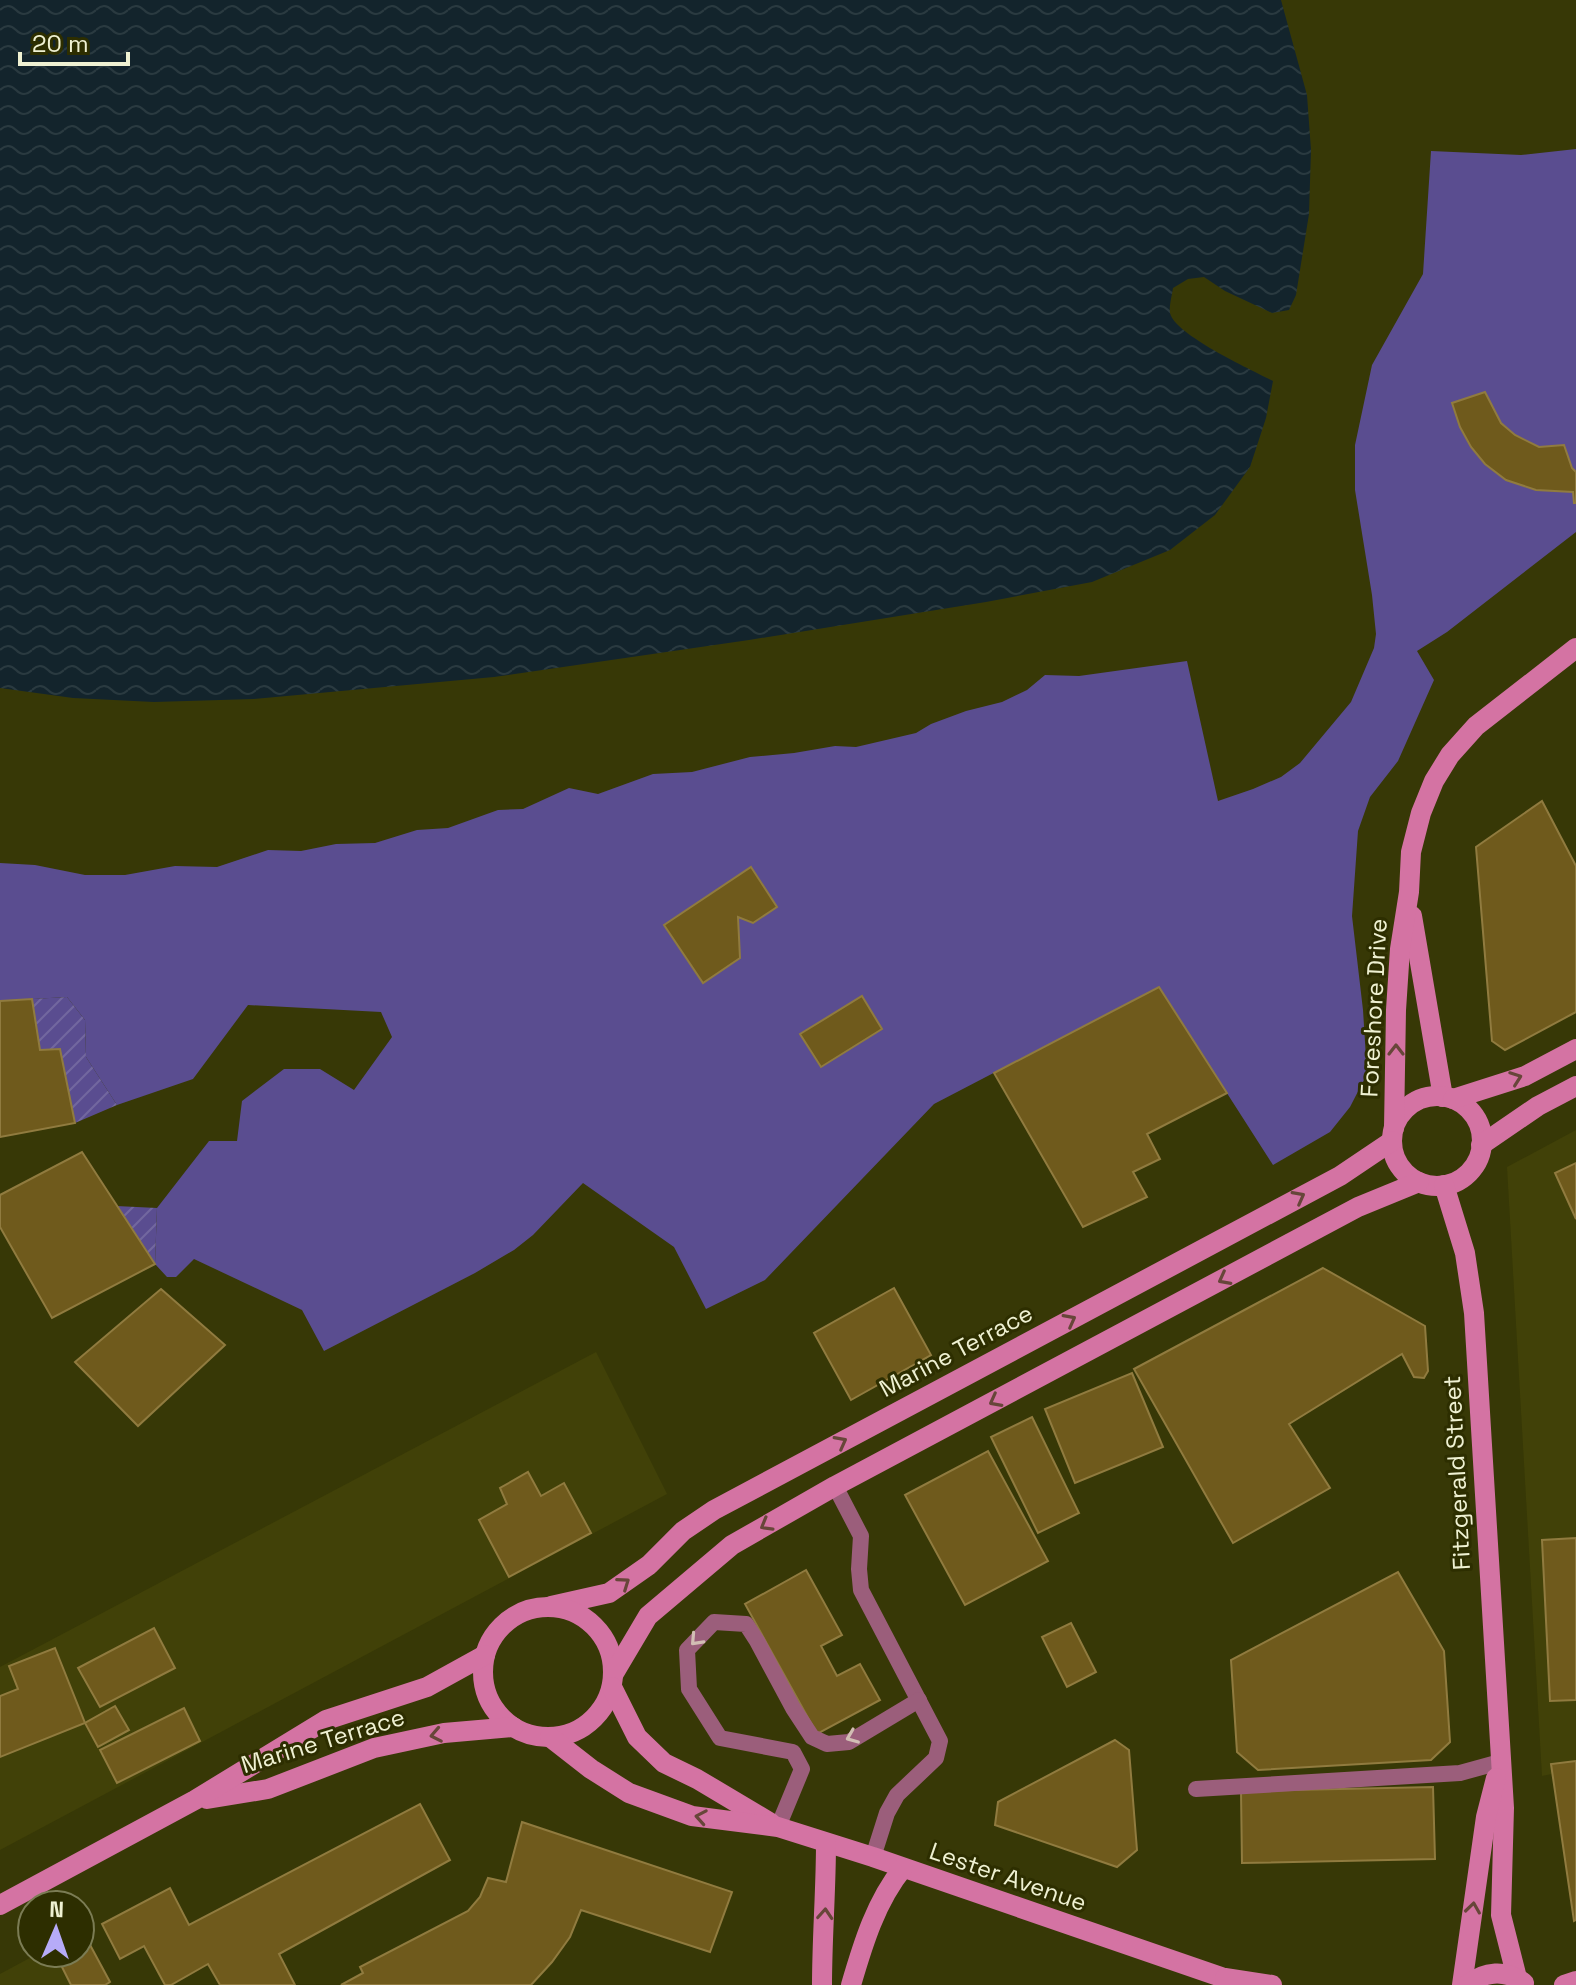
<svg xmlns="http://www.w3.org/2000/svg" width="1576" height="1985" font-family="'Space Grotesk',sans-serif">
  <defs>
    <pattern id="garden-furrows" width="10" height="10" patternUnits="userSpaceOnUse" patternTransform="scale(2)"><rect width="10" height="10" fill="#5a4d90"/><path d="M-1 1l2-2M0 10L10 0M9 11l2-2" fill="none" stroke="#72679f"/></pattern>
    <pattern id="water-waves" width="16" height="10" patternUnits="userSpaceOnUse" patternTransform="scale(2)"><rect width="16" height="10" fill="#13242c"/><path d="M0 5q4-4 8 0t8 0" fill="none" stroke="#2a3a40"/></pattern>
  </defs>
  <rect width="100%" height="100%" fill="#373806"/>
  <g fill="#414108">
    <polygon points="1576,1130 1576,1769 1542,1776 1507,1167"/>
    <polygon points="596,1352 667,1494 0,1850 0,1667"/>
    <polygon points="82,1930 111,1985 0,1985 0,1974 39,1953 80,1953 80,1931"/>
  </g>
  <polygon fill="#5a4d90" points="1576,149 1576,532 1447,632 1417,651 1434,680 1398,761 1370,797 1358,831 1352,916 1363,1010 1367,1074 1350,1107 1330,1132 1273,1165 1159,987 934,1104 765,1280 706,1309 674,1247 583,1183 533,1235 514,1250 475,1273 324,1351 302,1310 194,1259 176,1277 167,1277 155,1264 157,1208 209,1141 237,1141 242,1101 284,1069 320,1069 354,1090 392,1037 381,1012 248,1005 193,1079 117,1105 86,1057 85,1020 67,997 0,1001 0,863 35,865 85,875 125,875 175,866 217,867 268,850 301,851 336,844 375,843 417,830 448,828 498,810 523,809 569,788 598,794 653,774 692,772 750,757 794,753 835,746 856,747 916,733 931,724 966,711 1002,702 1027,690 1045,675 1079,676 1187,661 1218,801 1253,789 1281,777 1300,763 1351,702 1374,648 1376,634 1372,595 1355,490 1355,445 1372,365 1423,274 1431,151 1521,155"/>
  <g fill="url(#garden-furrows)">
    <polygon points="67,997 85,1020 86,1057 117,1105 75,1123 60,1049 40,1050 32,999"/>
    <polygon points="116,1206 157,1208 155,1264"/>
  </g>
  <path fill="url(#water-waves)" d="M0,0H1281L1307,95L1311,150L1309,214L1296,295L1289,310L1272,313L1225,291L1204,277L1188,279L1173,288C1172,295 1169,306 1170,313C1175,335 1252,370 1273,381L1266,418L1250,467L1215,515L1170,550L1092,582L986,602L749,640L494,677L254,699L154,702L73,698L0,688Z"/>
  <g fill="#6f5a1c" stroke="#907b3f" stroke-width="2">
    <polygon points="1485,392 1501,423 1515,435 1539,447 1564,445 1572,468 1576,472 1576,503 1574,503 1573,492 1536,490 1506,480 1485,464 1471,447 1460,427 1452,403"/>
    <polygon points="1542,801 1576,866 1576,1012 1505,1050 1492,1041 1476,847"/>
    <polygon points="751,867 777,907 753,923 738,917 740,958 703,983 664,925"/>
    <polygon points="1159,987 1227,1093 1147,1134 1160,1159 1133,1172 1147,1197 1083,1227 994,1073"/>
    <polygon points="862,996 882,1029 821,1067 800,1034"/>
    <polygon points="32,999 40,1050 60,1049 75,1123 0,1137 0,1001"/>
    <polygon points="82,1152 155,1264 52,1318 0,1227 0,1195"/>
    <polygon points="1576,1163 1576,1219 1555,1173"/>
    <polygon points="1323,1268 1425,1326 1428,1371 1424,1378 1414,1377 1402,1354 1289,1424 1330,1488 1233,1543 1134,1369"/>
    <polygon points="894,1288 931,1355 851,1400 814,1333"/>
    <polygon points="161,1289 225,1345 138,1426 75,1362"/>
    <polygon points="1132,1373 1163,1447 1075,1483 1045,1409"/>
    <polygon points="1032,1417 1079,1513 1038,1533 991,1437"/>
    <polygon points="988,1451 1048,1561 965,1605 905,1495"/>
    <polygon points="528,1472 541,1496 564,1483 591,1533 509,1577 479,1520 507,1504 500,1488"/>
    <polygon points="1576,1538 1576,1700 1550,1701 1542,1540"/>
    <polygon points="806,1570 842,1635 821,1646 837,1676 860,1664 880,1700 817,1734 745,1604"/>
    <polygon points="1398,1572 1444,1651 1450,1742 1431,1760 1258,1770 1237,1752 1231,1660"/>
    <polygon points="1071,1623 1096,1672 1067,1687 1042,1637"/>
    <polygon points="154,1628 175,1668 100,1707 78,1668"/>
    <polygon points="55,1648 85,1723 0,1757 0,1696 18,1689 9,1666"/>
    <polygon points="115,1706 129,1730 98,1747 85,1723"/>
    <polygon points="184,1708 200,1741 117,1783 100,1750"/>
    <polygon points="1115,1740 1129,1750 1137,1850 1117,1867 995,1825 998,1802"/>
    <polygon points="1576,1761 1576,1920 1574,1921 1551,1764"/>
    <polygon points="1433,1787 1435,1859 1242,1863 1241,1791"/>
    <polygon points="420,1804 450,1860 279,1954 295,1985 220,1985 208,1964 171,1985 165,1985 144,1946 120,1959 102,1924 170,1888 189,1925"/>
    <polygon points="522,1822 732,1892 710,1952 581,1910 570,1937 552,1962 531,1985 341,1985 363,1973 360,1967 468,1911 480,1897 488,1878 506,1882"/>
    <polygon points="82,1930 110,1982 105,1985 71,1985 55,1953 80,1953 80,1931"/>
  </g>
  <g fill="none" stroke-linecap="round" stroke-linejoin="round">
    <g stroke="#9b5e7b" stroke-width="16">
      <polyline points="835,1486 861,1536 859,1569 861,1590 940,1741 936,1758 897,1795 887,1813 873,1857"/>
      <polyline points="1196,1789 1460,1773 1500,1762"/>
      <polyline points="778,1827 802,1769 793,1752 720,1738 689,1689 687,1650 714,1622 746,1624 757,1641 793,1708 812,1737 827,1744 849,1742 919,1700"/>
    </g>
    <g stroke="#d473a3" stroke-width="20">
      <polyline points="1412,916 1443,1097"/>
      <circle cx="1437" cy="1141" r="45"/>
      <polyline points="1453,1099 1525,1076 1576,1049"/>
      <polyline points="1394,1128 1396,1010 1400,949 1409,892 1411,852 1421,813 1434,781 1450,755 1476,726 1576,648"/>
      <polyline points="1481,1145 1538,1106 1576,1086"/>
      <polyline points="1444,1185 1465,1253 1474,1313 1504,1808 1501,1915 1517,1978"/>
      <polyline points="551,1606 609,1593 649,1565 683,1531 714,1510 1340,1176 1392,1141"/>
      <circle cx="548" cy="1672" r="65"/>
      <polyline points="613,1675 648,1616 732,1545 835,1486 1358,1207 1419,1182"/>
      <polyline points="612,1687 637,1737 664,1763 697,1779 771,1823"/>
      <polyline points="550,1737 591,1769 629,1793 692,1816 778,1827 873,1857 1221,1977 1237,1985"/>
      <polyline points="207,1799 268,1789 374,1748 444,1733 513,1727"/>
      <polyline points="0,1905 195,1800 326,1720 427,1687 485,1655"/>
      <polyline points="1225,1978 1272,1985"/>
      <path d="M822,1985C822,1938 826,1890 826,1843"/>
      <path d="M851,1985C863,1944 876,1901 903,1868"/>
      <polyline points="1462,1985 1486,1817 1496,1778"/>
      <path d="M1467,1985C1485,1971 1505,1969 1524,1983"/>
      <polyline points="1564,1985 1576,1981"/>
    </g>
  </g>
  <defs><path id="oneway-chevron" d="M-2-3.5L2.5 0L-2 3.5" fill="none" stroke-width="1.6" stroke-linecap="round" stroke-linejoin="round" transform="scale(2)"/></defs>
  <g stroke="#674639">
    <use href="#oneway-chevron" transform="translate(1396 1050) rotate(-90)"/>
    <use href="#oneway-chevron" transform="translate(1516 1078) rotate(-20)"/>
    <use href="#oneway-chevron" transform="translate(1299 1197) rotate(-28)"/>
    <use href="#oneway-chevron" transform="translate(1224 1279) rotate(152)"/>
    <use href="#oneway-chevron" transform="translate(1070 1320) rotate(-28)"/>
    <use href="#oneway-chevron" transform="translate(995 1401) rotate(152)"/>
    <use href="#oneway-chevron" transform="translate(841 1442) rotate(-28)"/>
    <use href="#oneway-chevron" transform="translate(766 1525) rotate(150)"/>
    <use href="#oneway-chevron" transform="translate(624 1583) rotate(-35)"/>
    <use href="#oneway-chevron" transform="translate(436 1735) rotate(169)"/>
    <use href="#oneway-chevron" transform="translate(701 1817) rotate(-170)"/>
    <use href="#oneway-chevron" transform="translate(1473 1908) rotate(-82)"/>
    <use href="#oneway-chevron" transform="translate(825 1914) rotate(-86)"/>
  </g>
  <g stroke="#d2beb4">
    <use href="#oneway-chevron" transform="translate(696 1640) rotate(133)"/>
    <use href="#oneway-chevron" transform="translate(852 1737) rotate(158)"/>
  </g>
  <g text-anchor="middle" stroke-width="6" stroke-linejoin="round" paint-order="stroke">
    <g font-size="24" fill="#eff1d2" stroke="#2d2e00">
      <text transform="translate(1374 1008) rotate(-87)" y="8">Foreshore Drive</text>
      <text transform="translate(956 1351) rotate(-28)" y="8">Marine Terrace</text>
      <text transform="translate(1457 1473) rotate(-93)" y="8">Fitzgerald Street</text>
      <text transform="translate(323 1741) rotate(-17)" y="8">Marine Terrace</text>
      <text transform="translate(1008 1877) rotate(19)" y="8">Lester Avenue</text>
    </g>
  </g>
  <g transform="translate(56 1929) rotate(2)"><circle r="38" fill="#2d2e00" stroke="#7b7c54" stroke-width="2"/>
  <path d="M0-6L14 30L0 20L-14 30Z" fill="#b6abf8"/>
  <text y="-12" font-size="22" font-weight="bold" text-anchor="middle" fill="#eff1d2">N</text>
  </g>
  <path d="M20 52v12h108v-12" fill="none" stroke="#eff1d2" stroke-width="4"/>
  <text x="32" y="52" font-size="24" fill="#eff1d2" stroke="#2d2e00" stroke-width="6" paint-order="stroke">20 m</text>
</svg>
